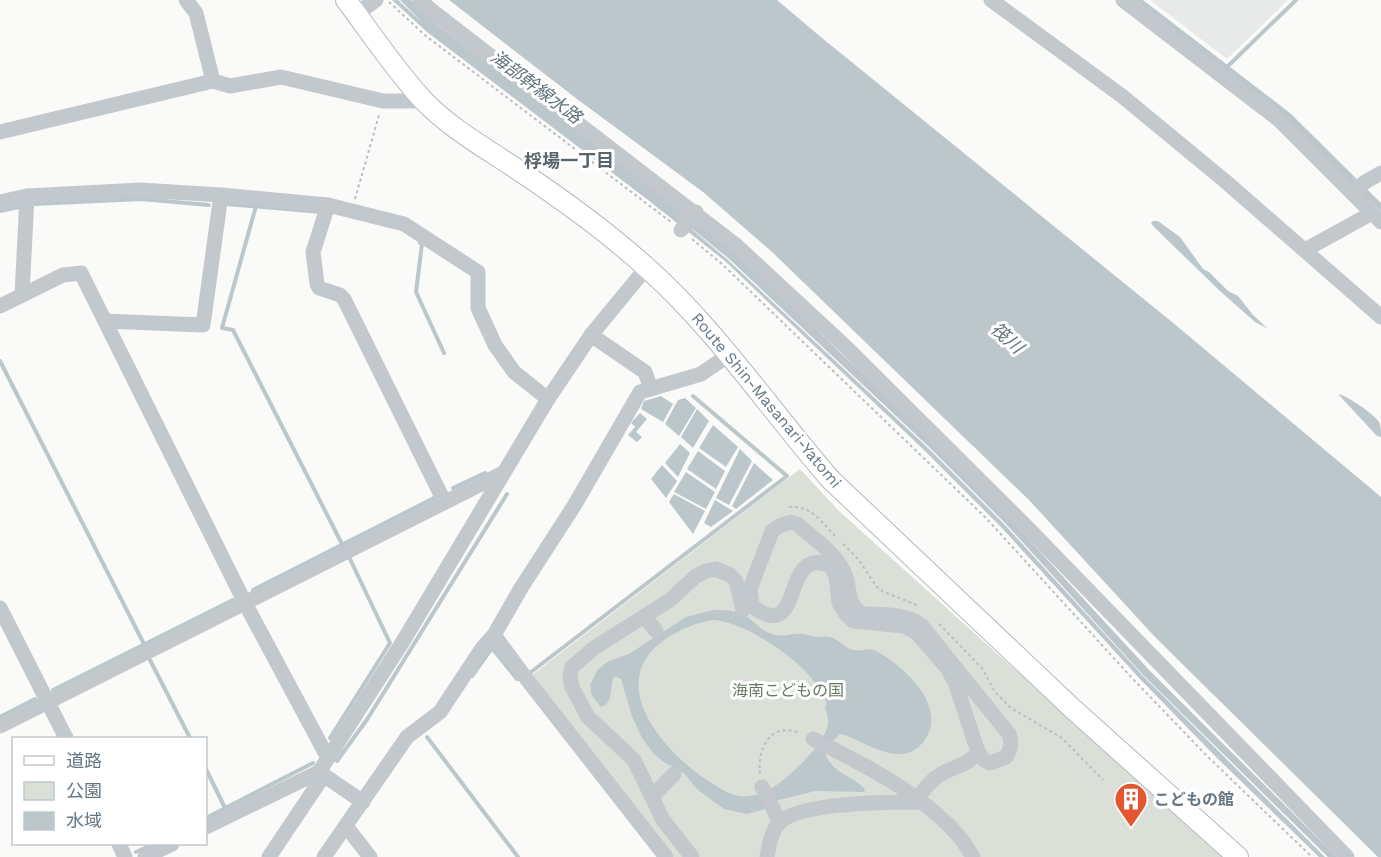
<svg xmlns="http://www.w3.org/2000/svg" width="1381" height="857" font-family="'Work Sans','Noto Sans JP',sans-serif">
  <rect width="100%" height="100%" fill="#fafaf8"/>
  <polygon fill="#e8e9e9" points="1150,0 1288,0 1227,59"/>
  <polygon fill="#dadfd7" points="800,469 839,511 1065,715 1228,857 674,857 532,675"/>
  <g fill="#bbc7cb" fill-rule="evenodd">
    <polygon points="392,0 398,0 424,24 400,0 411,0 438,25 735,252 936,444 1010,519 1150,671 1337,857 1328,857 1143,675 1005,523 929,447 728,258 670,211 727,259 928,448 1004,524 1143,676 1325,857 1319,857 1216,757 1140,679 1001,527 925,451 725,261 648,200 427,32"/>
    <polygon points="449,0 777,0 822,38 1172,322 1381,497 1381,857 1378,857 1155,637 1029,500 771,251 703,192 577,99"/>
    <polygon points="1135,0 1143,0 1290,113 1381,203 1381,211 1231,75"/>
    <polygon points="1153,221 1158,221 1180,237 1203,269 1209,272 1228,291 1238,296 1253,315 1268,329 1255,322 1220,291 1154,227 1151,223"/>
    <path d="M1338,394C1346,395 1374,414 1379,422C1381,426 1381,432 1381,437L1377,436Z"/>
    <polygon points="661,396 673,404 663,422 641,409 644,401"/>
    <polygon points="685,398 696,408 679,436 665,424 678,400"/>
    <polygon points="697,409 709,421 693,448 681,437"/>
    <polygon points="640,413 647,419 636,432 642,437 637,442 628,435 635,427 631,423"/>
    <polygon points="713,425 738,447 726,467 699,448"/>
    <polygon points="680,444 690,453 678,477 665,463"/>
    <polygon points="740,449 752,461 729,505 716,498"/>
    <polygon points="698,451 725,471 716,489 687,469"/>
    <polygon points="754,463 773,480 736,509 732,506"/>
    <polygon points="662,465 677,481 666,498 651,479"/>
    <polygon points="686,472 715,492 706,509 674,492"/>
    <polygon points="674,494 705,511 693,534 669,502"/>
    <polygon points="715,500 733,511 711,527 704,523"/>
    <path d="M714,610C724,610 733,610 742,614C752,618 760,631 772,634C782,638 793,633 803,634C808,634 812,637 817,637C821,637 826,636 830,637C839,639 845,649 854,650C863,652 867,647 876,651C904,666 949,707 924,741C919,748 910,754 901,754C882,755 863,742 845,735L840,734L824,750C830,773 849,773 865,789L864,792L815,791L779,800L762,810L747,814L724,809L698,790L684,773L665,763L654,754L642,738L632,716L621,679L617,677H614C609,688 614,703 601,707L592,696L590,685L598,669L609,661L629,654L686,617ZM712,620C742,620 800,659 816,684L819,683L827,704L825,706C826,711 829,718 828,724C826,737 812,753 803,762C789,776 770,794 750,796C732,799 718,787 704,778C659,747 602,678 670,636C684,628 696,623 712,620Z"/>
  </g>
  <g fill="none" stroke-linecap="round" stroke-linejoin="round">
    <g stroke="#bbc7cb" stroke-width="4">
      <polyline points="1227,67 1296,0"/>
      <polyline points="34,204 141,199 209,205"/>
      <polyline points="226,204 321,212"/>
      <polyline points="256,206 222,328 233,330 342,544"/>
      <polyline points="0,211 19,207"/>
      <polyline points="420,243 422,244 416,292 444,353"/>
      <polyline points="0,361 144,644"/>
      <polyline points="453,488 485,473"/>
      <polyline points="253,590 434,498"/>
      <polyline points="150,660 190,738"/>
      <polyline points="531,672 787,476 693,396"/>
      <polyline points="472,676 492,648 517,679"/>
      <polyline points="53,690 233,600"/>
      <polyline points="0,717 35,699"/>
      <polyline points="427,737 518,857"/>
      <polyline points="330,738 390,643 350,559"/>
      <polyline points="337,761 368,718 507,494"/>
      <polyline points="206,769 225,808"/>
      <polyline points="206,818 313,763"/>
      <polyline points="136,852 154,844"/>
    </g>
    <defs>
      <path id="major" d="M346,0C371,33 395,70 424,101C449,127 482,146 512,166C559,197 604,229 646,267C717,330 769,409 831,480L1073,709L1238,857"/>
    </defs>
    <use href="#major" stroke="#b5babe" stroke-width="22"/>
    <g stroke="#bbbfc2" stroke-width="2" stroke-dasharray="3 3" stroke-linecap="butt">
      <polyline points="389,2 426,36 671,222"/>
      <polyline points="355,199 379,115"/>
      <polyline points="692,239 723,265 986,518 1132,678 1207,756 1312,857"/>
      <path d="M789,507C812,505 822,523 837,538"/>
      <polyline points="843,544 858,559 876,586 882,591 919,606"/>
      <polyline points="939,624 982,668 995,692 1011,708 1062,738 1103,780"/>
      <path d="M760,774C757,749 770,721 800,733"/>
    </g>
    <g stroke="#c3c8cc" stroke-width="15">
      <polyline points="186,0 196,13 213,81"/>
      <polyline points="420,0 431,10 737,246 846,347 1028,528 1347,857"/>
      <polyline points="991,0 1122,96 1225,181 1381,317"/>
      <polyline points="1123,0 1279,120 1381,222"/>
      <polyline points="356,14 376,0"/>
      <polyline points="0,132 213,81 230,86 281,77 383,101 424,101"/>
      <polyline points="1352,193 1365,182 1381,173"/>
      <polyline points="0,202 27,196 140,190 221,195 328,205 404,224 478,272 478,308 495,345 514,372 548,399"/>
      <polyline points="328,205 313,252 317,284 319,288 340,295 344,299 444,501"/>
      <polyline points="681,230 696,212"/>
      <polyline points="1305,250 1372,213"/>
      <polyline points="22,295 27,196"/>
      <polyline points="0,306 63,275 81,273 245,603 328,758"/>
      <polyline points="105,321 203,325 221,195"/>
      <polyline points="591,335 645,372 651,389"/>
      <path d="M791,522L797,524C812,537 834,552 843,570C852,586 844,605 864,614C883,615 905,613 921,625L1009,734C1012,743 1011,749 1006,757L990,763L984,760L978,752L955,682L947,668L917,633L904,626L853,621L845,613L839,603L836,576L831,566C779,543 806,647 752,606L750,589L772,531L779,526Z"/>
      <polyline points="0,608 66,738"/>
      <polyline points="644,616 656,631"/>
      <polyline points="494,635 525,677 666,857"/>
      <polyline points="0,726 503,473"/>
      <path d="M813,739C863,764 919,792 957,834C963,840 968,849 973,857"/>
      <polyline points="319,772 363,802"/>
      <polyline points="762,787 780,822"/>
      <polyline points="652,797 674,774"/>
      <path d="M917,800C925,788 932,778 945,772C959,765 967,765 978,752"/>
      <polyline points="346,826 370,857"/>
      <polyline points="206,827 319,772 402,643 548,399 591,335 647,267"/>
      <polyline points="119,844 125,857"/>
      <polyline points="145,857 172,844"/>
      <polyline points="269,857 324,775"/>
      <polyline points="324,857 407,737 440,712 483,647 494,635 521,588 574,506 640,392 701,374 730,354"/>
      <polyline points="692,857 663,820 634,760 588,717 572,687 570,677 572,667 594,648 670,600 696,576 706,571 716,569 730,575 736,581 743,610"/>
      <path d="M767,857C769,845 771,832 779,823C799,802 890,802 920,802"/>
    </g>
    <use href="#major" stroke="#fff" stroke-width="20"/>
  </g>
  <defs>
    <symbol id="building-pin" viewBox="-11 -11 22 30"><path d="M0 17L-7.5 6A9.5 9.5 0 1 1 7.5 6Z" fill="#e4572e" stroke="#fff"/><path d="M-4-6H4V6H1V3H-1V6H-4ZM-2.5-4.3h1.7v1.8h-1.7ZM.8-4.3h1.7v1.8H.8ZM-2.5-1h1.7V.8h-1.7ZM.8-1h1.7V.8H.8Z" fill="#fff"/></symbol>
  </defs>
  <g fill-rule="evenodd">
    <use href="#building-pin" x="1112" y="780" width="38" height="52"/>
  </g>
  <g text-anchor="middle" stroke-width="6" stroke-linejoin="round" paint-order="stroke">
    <g font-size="16" fill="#657683" stroke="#fff">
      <text transform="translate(767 400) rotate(50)" y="6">Route Shin-Masanari-Yatomi</text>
    </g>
    <g font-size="16" fill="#687a64" stroke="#fff">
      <text x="788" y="696">海南こどもの国</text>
    </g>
    <g font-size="16" font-weight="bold" fill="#657683" stroke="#fff" text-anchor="start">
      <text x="1154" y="805">こどもの館</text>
    </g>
    <g font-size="18" font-style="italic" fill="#60757c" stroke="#fff">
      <text transform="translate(536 87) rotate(37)" y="6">海部幹線水路</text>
      <text transform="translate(1007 338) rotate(42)" y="6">筏川</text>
    </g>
    <g font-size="18" font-weight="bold" fill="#57646e" stroke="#fff">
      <text x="569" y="167">桴場一丁目</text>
    </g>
  </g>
  <rect x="12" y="737" width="195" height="108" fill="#ffffff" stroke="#c1c8cd" stroke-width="1.5"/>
  <rect x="24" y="756" width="30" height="9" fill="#ffffff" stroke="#c1c8cd" stroke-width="1.5"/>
  <text x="66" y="767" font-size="18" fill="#657683">道路</text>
  <rect x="24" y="782" width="30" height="18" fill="#dadfd7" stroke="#c1c8cd" stroke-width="1.5"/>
  <text x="66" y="797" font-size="18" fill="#657683">公園</text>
  <rect x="24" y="812" width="30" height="18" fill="#bbc7cb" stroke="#c1c8cd" stroke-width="1.5"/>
  <text x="66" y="827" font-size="18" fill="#657683">水域</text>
</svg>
